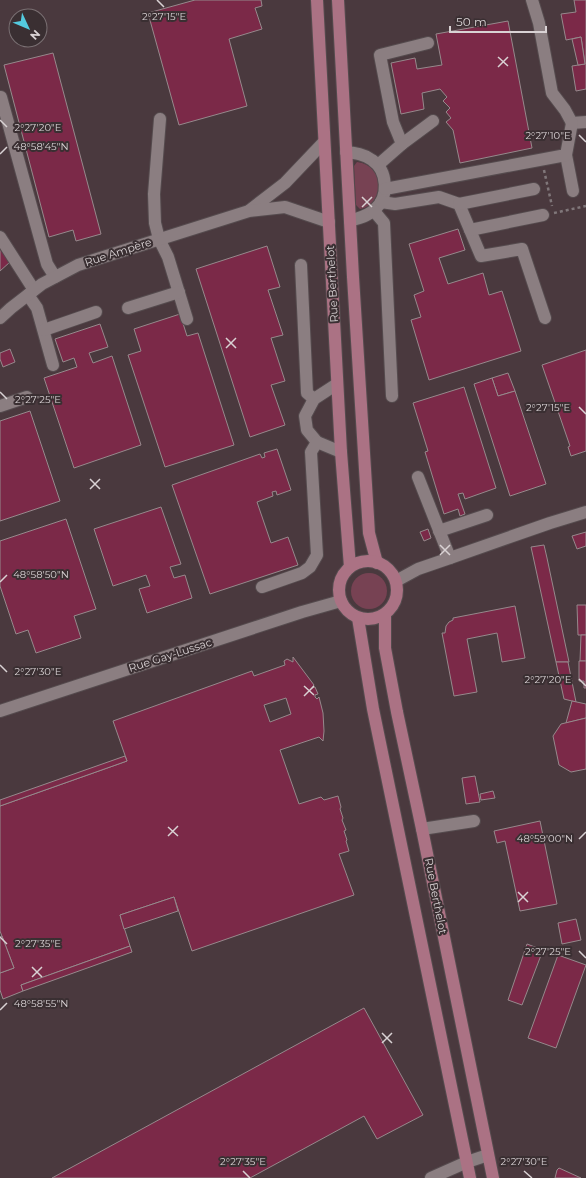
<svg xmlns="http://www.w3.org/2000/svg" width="586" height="1178" font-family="Montserrat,sans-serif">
  <rect width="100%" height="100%" fill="#3a2f32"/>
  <path fill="#4a393e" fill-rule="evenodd" d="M0,0H586V1178H0ZM16,16H40V40H16Z"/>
  <g fill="#774253">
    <path d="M357,162C385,165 387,204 360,209L356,205L354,166Z"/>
    <circle cx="369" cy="591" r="18"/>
  </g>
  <g fill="#7b2948" stroke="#96898c" fill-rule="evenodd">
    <polygon points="195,0 261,0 262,6 255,8 262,29 229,39 247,106 179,125 148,13"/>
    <polygon points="574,0 586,0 586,89 576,91 572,66 585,64 581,37 566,40 561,14 576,12"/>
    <polygon points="508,21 532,148 460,163 453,130 446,122 451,118 446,112 450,108 443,101 447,97 440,89 422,93 424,109 401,114 391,63 415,58 417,69 442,65 436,34"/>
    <polygon points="581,37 585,64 578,65 572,39"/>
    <polygon points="53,53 101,234 76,241 73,230 49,237 4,65"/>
    <polygon points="458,229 465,250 439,258 448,284 483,273 489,295 502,291 521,351 429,380 411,320 421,317 414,295 424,291 409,244"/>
    <polygon points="267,246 280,287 268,290 283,335 271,338 285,381 271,385 285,425 250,437 196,269"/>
    <polygon points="0,247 10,262 0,271"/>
    <polygon points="180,314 187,336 198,333 234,445 165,467 128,355 141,351 134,329"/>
    <polygon points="100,324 108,347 89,353 93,363 112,356 141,445 74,468 44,378 77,367 74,358 63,362 55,339"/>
    <polygon points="10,349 15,362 3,367 0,359 0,353"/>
    <polygon points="586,350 586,451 571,456 568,447 570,446 542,365"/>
    <polygon points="508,373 515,391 498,396 492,378"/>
    <polygon points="492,378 498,396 515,391 546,484 510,496 474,384"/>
    <polygon points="464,387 496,488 465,499 463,493 458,494 465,514 460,516 458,509 444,514 425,452 428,451 413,403"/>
    <polygon points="30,411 60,501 0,521 0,421"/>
    <polygon points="277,449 291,490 277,495 276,491 272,492 273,496 257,502 271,543 288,537 298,565 210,594 172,485 260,454 262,458 265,457 264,453"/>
    <polygon points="161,507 181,564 170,567 174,578 185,575 192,598 147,613 139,589 150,586 146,575 113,586 94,529"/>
    <polygon points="66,519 96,609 74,616 81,638 36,653 28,630 16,634 0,586 0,541"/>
    <polygon points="428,529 431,538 424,541 420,532"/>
    <polygon points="586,532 586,546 577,549 572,536"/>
    <polygon points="544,545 547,558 569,662 556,662 533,556 531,547"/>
    <polygon points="577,605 586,605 586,635 578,635"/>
    <polygon points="515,606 525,658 502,662 497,633 467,639 477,692 454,696 442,633 445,633 446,626 449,622 453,620 453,618"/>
    <polygon points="581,635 586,635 586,661 580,661"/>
    <path d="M293,657L314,685L312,688L315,687L318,694L315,695V697L317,699L319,697L323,713L324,731L323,741L319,737L280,750L299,804L321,797L324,800L338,796L341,807L340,809L343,818L342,820L346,830L344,831L347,840L346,841L349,851L339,854L354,895L192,951L174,897L120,915L130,946L21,985L23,991L3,999L0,990V973L14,968L0,931V806L127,761L113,721L252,671L254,676L285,665L284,661L287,659L293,662ZM286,698L291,714L270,722L264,705Z"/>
    <polygon points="579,661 586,661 586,688 584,688 584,681 579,681"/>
    <polygon points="556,662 568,662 576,702 564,699"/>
    <polygon points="572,701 586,704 586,718 566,723"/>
    <polygon points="586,718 586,769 571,772 559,765 553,736 561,724"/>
    <polygon points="125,756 127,761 0,806 0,800"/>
    <polygon points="475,776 480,802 466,804 462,778"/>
    <polygon points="493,791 495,798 481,800 480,794"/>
    <polygon points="540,821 557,904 520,911 505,841 497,843 494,831"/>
    <polygon points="174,897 178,911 124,929 120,915"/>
    <polygon points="576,919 581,940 562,944 558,923"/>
    <polygon points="2,936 14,968 0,973 0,937"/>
    <polygon points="527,944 543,950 522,1005 508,1000"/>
    <polygon points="130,946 132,952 23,991 21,985"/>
    <polygon points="558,955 586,965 556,1048 528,1038"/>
    <polygon points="364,1008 423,1115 377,1139 364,1116 250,1178 52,1178"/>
    <polygon points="559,1168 581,1178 555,1178 557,1170"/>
  </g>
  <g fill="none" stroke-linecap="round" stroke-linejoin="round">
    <defs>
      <g id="minor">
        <polyline points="532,0 539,23 552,93 565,110 572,123 586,122"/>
        <polyline points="1,97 47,264 55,277"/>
        <polyline points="160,119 154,194 155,223 159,239 168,257 187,319"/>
        <polyline points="402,144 393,122 380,55 428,43"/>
        <path d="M346,152C355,153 364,154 372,160C388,171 389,197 375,209C369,216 358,218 350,221"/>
        <polyline points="566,155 573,191"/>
        <polyline points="378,165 402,144 433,121"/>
        <polyline points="385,189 566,155 572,123"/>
        <polyline points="381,202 395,204 439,197 459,204 481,256 522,249 545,318"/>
        <polyline points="459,204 534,189"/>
        <polyline points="250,210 285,183 324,142"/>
        <polyline points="374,211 384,223 392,396"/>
        <polyline points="470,230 543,215"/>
        <polyline points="0,237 34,290"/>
        <polyline points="301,265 307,393 314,399"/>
        <polyline points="28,295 37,308 53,365"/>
        <polyline points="128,308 179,292"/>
        <polyline points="0,318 11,308 42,284 78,265 249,211 285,207 329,222"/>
        <polyline points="44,330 96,312"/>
        <polyline points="337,384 314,399 305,416 307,430 317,442 341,452"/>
        <polyline points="0,406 27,397"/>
        <polyline points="418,477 450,558"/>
        <polyline points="439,531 487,515"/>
        <polyline points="396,581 418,569 450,558 550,523 586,512"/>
        <polyline points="262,587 302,573 310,567 317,555 311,452 317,442"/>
        <polyline points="0,711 302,612 341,601"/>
        <polyline points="422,829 474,821"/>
        <polyline points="431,1178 467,1162 488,1155"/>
      </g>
      <g id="major">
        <polyline points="317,0 341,452 350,567"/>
        <polyline points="338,0 353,277 369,533 377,563"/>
        <circle cx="368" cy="590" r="29"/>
        <polyline points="385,614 385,648 397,712 422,829 493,1178"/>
        <polyline points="358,618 373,709 470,1178"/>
      </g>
    </defs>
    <use href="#minor" stroke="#554b4e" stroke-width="14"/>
    <use href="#major" stroke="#554b4e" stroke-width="14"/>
    <g stroke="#80777a" stroke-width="2.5" stroke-dasharray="3 3" stroke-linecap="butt">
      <polyline points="544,170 552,206"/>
      <polyline points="554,213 586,206"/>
    </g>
    <use href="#minor" stroke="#8b7e81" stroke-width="12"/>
    <use href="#major" stroke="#ab7284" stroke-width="12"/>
  </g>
  <path fill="none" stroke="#d9d2d4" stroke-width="1.5" d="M157,0L164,7M498,57L508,66M498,67L508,57M0,120L7,127M579,135L586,142M0,154L7,147M362,197L372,207M362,207L372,197M226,338L236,348M226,348L236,338M0,392L7,399M579,407L586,414M90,479L100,489M90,489L100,479M440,545L450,555M440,555L450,545M0,582L7,575M0,665L7,672M579,679L586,686M304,686L314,695M304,696L314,686M168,827L178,836M168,836L178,826M579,839L586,832M518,892L528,902M518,902L528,892M0,937L7,944M579,951L586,958M32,967L42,977M32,977L42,967M0,1010L7,1003M382,1033L392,1043M382,1043L392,1033M243,1171L250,1178M524,1171L532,1178"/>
  <g text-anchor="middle" stroke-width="4" stroke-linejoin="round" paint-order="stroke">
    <g font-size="11" fill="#d9d2d4" stroke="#3a2f32">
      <text transform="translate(118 252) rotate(-18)" y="4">Rue Ampère</text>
      <text transform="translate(332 284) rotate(-93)" y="4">Rue Berthelot</text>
      <text transform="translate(170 655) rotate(-18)" y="4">Rue Gay-Lussac</text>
      <text transform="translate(436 896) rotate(79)" y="4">Rue Berthelot</text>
    </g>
  </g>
  <g font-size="10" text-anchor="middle" fill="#d9d2d4" stroke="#3a2f32" stroke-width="4" stroke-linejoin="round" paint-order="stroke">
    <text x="164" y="20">2°27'15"E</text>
    <text x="38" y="131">2°27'20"E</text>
    <text x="548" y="139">2°27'10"E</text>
    <text x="41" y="150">48°58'45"N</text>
    <text x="38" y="403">2°27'25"E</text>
    <text x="548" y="411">2°27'15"E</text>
    <text x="41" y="578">48°58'50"N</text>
    <text x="38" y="675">2°27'30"E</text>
    <text x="548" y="683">2°27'20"E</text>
    <text x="545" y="842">48°59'00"N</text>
    <text x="38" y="947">2°27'35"E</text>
    <text x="548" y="955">2°27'25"E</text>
    <text x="41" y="1007">48°58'55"N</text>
    <text x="243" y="1165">2°27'35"E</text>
    <text x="524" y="1165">2°27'30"E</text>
  </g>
  <g transform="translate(28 28) rotate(134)"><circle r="19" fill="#3a2f32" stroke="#7a7073"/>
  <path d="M0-3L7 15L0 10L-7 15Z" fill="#54cade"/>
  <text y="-6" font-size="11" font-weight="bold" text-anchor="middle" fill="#d9d2d4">N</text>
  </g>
  <path d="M450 26v6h96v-6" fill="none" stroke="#d9d2d4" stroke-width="2"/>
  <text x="456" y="26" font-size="12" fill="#d9d2d4" stroke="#3a2f32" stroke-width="3" paint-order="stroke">50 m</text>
</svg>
